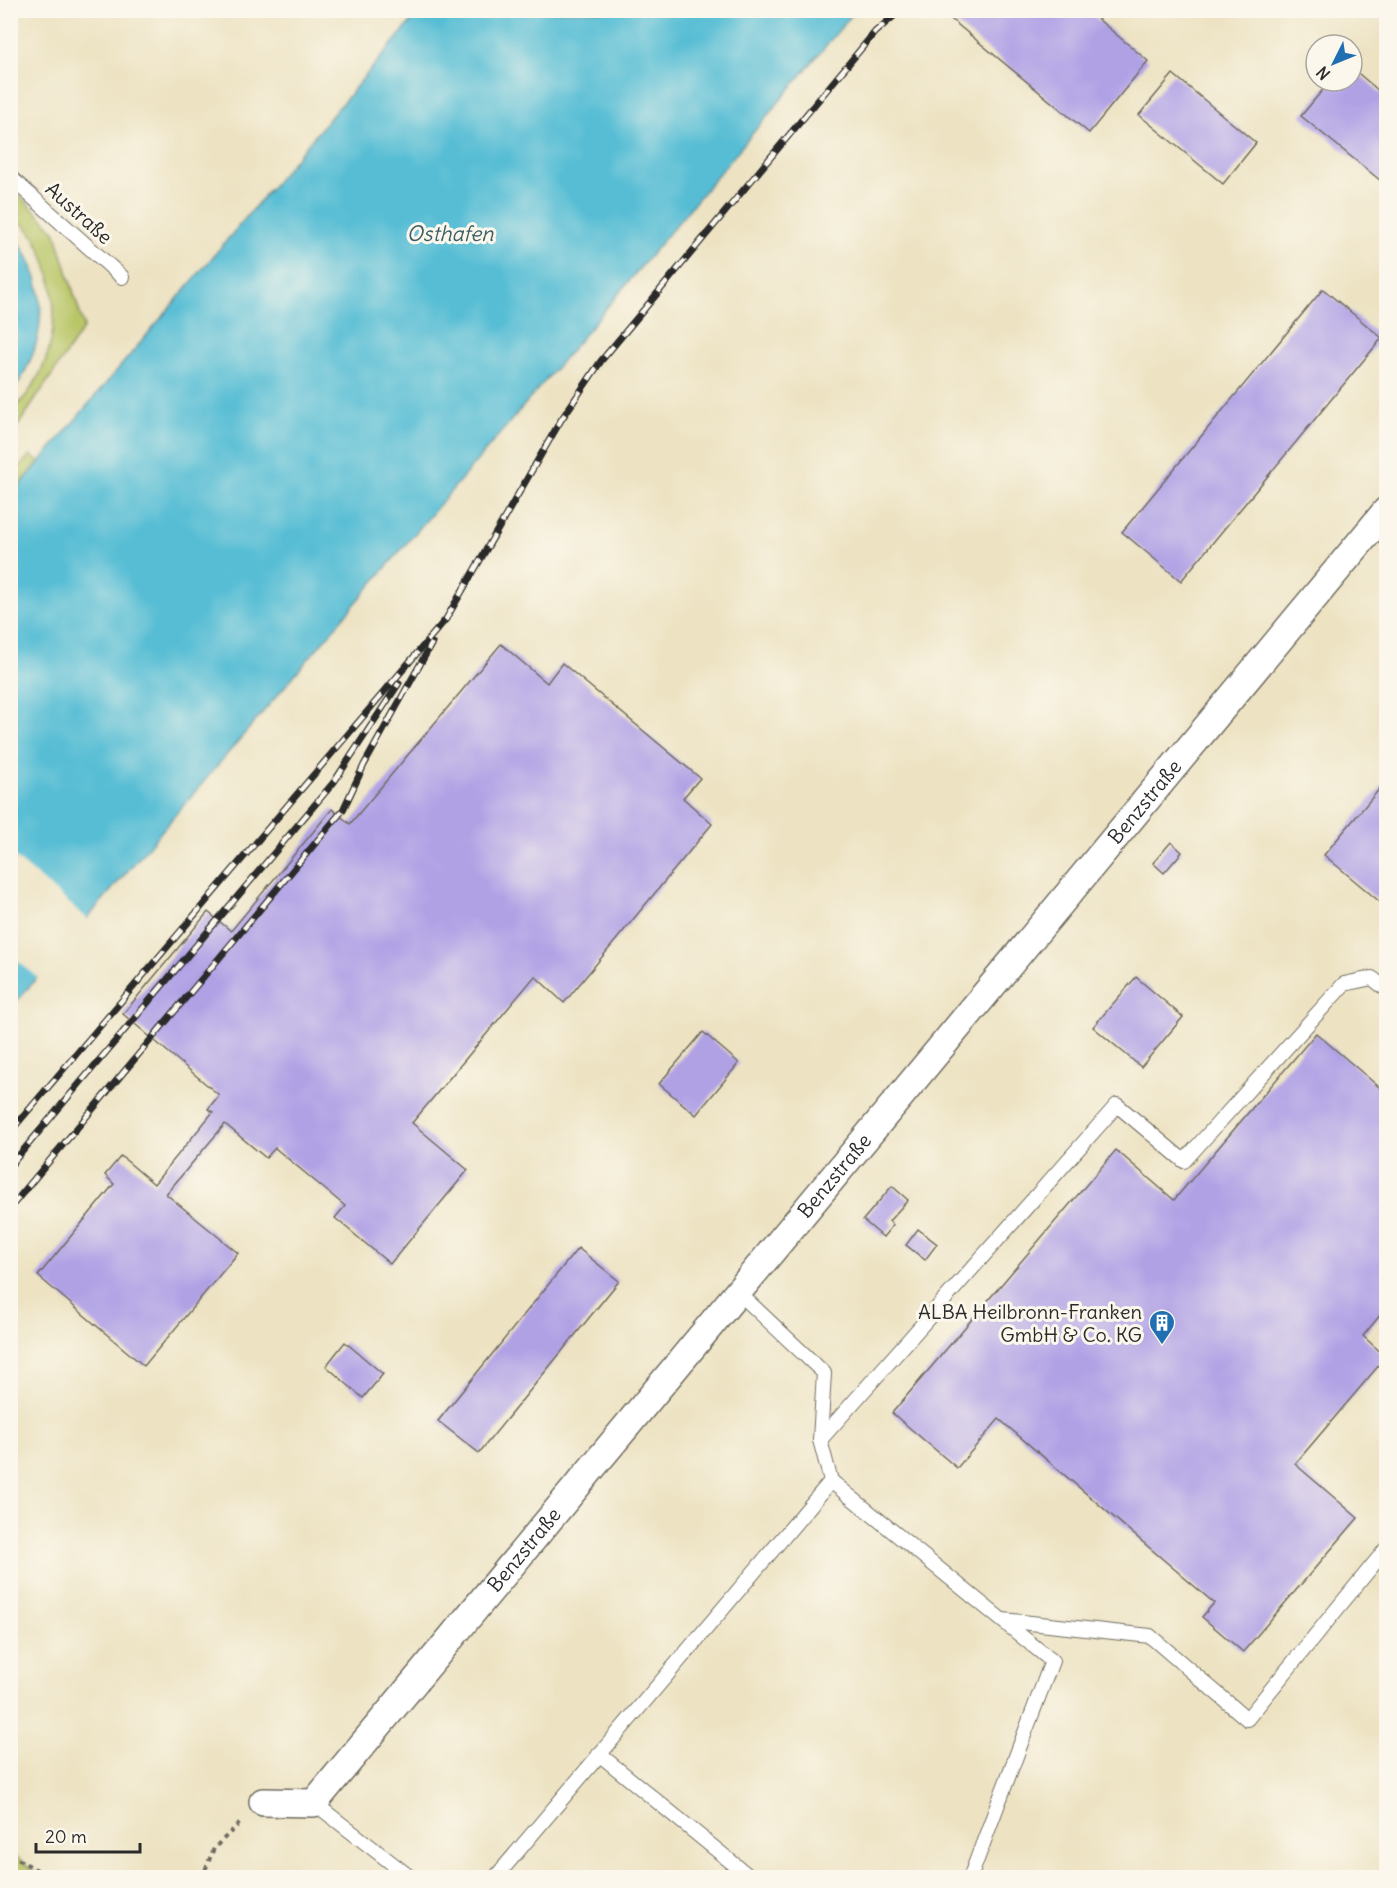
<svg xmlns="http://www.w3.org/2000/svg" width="1397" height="1888" font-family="Delius,sans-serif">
  <rect width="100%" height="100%" fill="#fbf7ec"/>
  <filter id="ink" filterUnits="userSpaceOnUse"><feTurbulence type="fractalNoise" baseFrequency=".0167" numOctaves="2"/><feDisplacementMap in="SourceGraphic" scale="12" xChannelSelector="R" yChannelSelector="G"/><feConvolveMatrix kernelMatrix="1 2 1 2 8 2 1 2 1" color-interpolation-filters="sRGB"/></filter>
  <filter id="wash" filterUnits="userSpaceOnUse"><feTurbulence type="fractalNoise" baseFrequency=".008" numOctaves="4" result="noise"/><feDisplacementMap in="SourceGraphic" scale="24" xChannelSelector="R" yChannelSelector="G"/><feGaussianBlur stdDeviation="1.35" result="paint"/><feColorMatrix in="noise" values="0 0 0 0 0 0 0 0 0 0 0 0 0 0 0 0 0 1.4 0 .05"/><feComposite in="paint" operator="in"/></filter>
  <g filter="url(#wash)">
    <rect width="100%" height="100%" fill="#ede3c3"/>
    <g fill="#b9c668" stroke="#72784a" stroke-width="1.5">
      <path d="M11,187L55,231L84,327L11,436V411C60,369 66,292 34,237C29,228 18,221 11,214Z"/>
      <polygon points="30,455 39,462 11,496 11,476"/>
      <polygon points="10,1853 11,1853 42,1877 11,1877"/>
    </g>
    <g fill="#56bdd4" stroke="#407480" stroke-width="1.5">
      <polygon points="420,11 855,11 578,342 11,1008 11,496"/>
      <path d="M11,231C52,283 49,342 11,394Z"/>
    </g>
    <polygon fill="#ede3c3" points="11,854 89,920 39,979 11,955"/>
    <g id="blocks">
      <g fill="#b0a1e5">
        <polygon points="950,10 1087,10 1148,61 1089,133 946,15"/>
        <polygon points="1352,68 1386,97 1386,185 1301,116 1330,81 1352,81"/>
        <polygon points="1173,74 1256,143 1223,184 1139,115"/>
        <polygon points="1323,289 1382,338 1181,581 1122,532"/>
        <polygon points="501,644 547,683 562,663 700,778 683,798 712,824 564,1003 535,976 412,1123 468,1170 390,1264 335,1218 345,1206 275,1148 266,1158 225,1124 166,1194 238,1253 144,1366 38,1276 114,1184 105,1175 121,1156 154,1184 213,1112 208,1109 219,1095 123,1014 208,912 231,931 332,809 350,824"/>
        <polygon points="1386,781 1386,907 1324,855"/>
        <polygon points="1171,842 1182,852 1164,873 1153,863"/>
        <polygon points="1136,977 1183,1017 1141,1067 1093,1027"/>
        <polygon points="703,1032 739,1063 696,1115 659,1084"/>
        <polygon points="1316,1033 1386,1093 1386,1308 1363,1336 1386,1357 1295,1464 1358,1518 1243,1652 1202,1617 1214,1603 999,1419 957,1468 892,1413 1116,1150 1174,1200"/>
        <polygon points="892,1186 908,1200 889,1221 893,1225 883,1237 863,1220"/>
        <polygon points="918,1229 937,1244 925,1260 906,1245"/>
        <polygon points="578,1248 619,1281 479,1453 438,1421"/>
        <polygon points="345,1342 383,1374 363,1398 326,1366"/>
      </g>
    </g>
  </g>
  <g filter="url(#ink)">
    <use href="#blocks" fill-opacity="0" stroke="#6f6b60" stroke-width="1.5"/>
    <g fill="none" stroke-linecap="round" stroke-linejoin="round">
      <defs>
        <g id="lane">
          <polyline points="10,177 122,277"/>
          <polyline points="738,1292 824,1373 820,1440 831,1481 1052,1661 970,1878"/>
          <polyline points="820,1440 1117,1105 1184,1161 1344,984 1372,978 1386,989"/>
          <polyline points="1003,1620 1150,1636 1247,1719 1386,1549"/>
          <polyline points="599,1754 751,1878"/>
          <polyline points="314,1803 411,1878"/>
          <polyline points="495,1878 831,1481"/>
        </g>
        <g id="street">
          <path id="s1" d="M263,1802L314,1803L1386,511"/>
        </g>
      </defs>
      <use href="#lane" stroke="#6f6b60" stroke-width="16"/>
      <use href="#street" stroke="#6f6b60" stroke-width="30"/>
      <g stroke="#6f6b60" stroke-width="4" stroke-dasharray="4.5 4.5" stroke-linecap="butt">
        <polyline points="10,1855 52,1878"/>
        <polyline points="202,1878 214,1848 240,1823"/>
      </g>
      <use href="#lane" stroke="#fff" stroke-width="14"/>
      <use href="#street" stroke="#fff" stroke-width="27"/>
      <defs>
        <g id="rail">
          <polyline points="10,1132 446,619 561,420 601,361 875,32 901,10"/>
          <polyline points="10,1166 334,782 399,683"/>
          <polyline points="10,1208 343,810 364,765 432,643"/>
        </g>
      </defs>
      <use href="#rail" stroke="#2b2b2b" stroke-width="7"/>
      <use href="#rail" stroke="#fbf7ec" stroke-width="4.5" stroke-dasharray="14" stroke-linecap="butt"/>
    </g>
  </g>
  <defs>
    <symbol id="building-pin" viewBox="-11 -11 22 30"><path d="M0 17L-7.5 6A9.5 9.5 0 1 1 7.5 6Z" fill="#1f6fb2" stroke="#fbf7ec"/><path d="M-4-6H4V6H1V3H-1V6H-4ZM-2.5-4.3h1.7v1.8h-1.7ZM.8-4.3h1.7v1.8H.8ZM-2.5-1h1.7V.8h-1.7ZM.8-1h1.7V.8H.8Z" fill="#fff"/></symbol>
  </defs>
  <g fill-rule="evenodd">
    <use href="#building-pin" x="1147" y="1308" width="30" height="40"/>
  </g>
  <g text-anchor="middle" stroke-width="6" stroke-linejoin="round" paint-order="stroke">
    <g font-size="20" fill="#2b2b2b" stroke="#fbf7ec">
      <text transform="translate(79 213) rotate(42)" y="7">Austraße</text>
      <text dy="7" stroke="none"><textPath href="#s1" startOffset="1352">Benzstraße</textPath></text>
      <text dy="7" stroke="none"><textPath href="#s1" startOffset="866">Benzstraße</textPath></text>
      <text dy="7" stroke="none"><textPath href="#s1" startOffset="380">Benzstraße</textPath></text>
    </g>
    <g font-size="20" fill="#2b2b2b" stroke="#fbf7ec" text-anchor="end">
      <text x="1142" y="1319">ALBA Heilbronn-Franken<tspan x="1142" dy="23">GmbH &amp; Co. KG</tspan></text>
    </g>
    <g font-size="21" font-style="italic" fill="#3a5e66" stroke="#fbf7ec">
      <text x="450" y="241">Osthafen</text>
    </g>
  </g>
  <rect width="1397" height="1888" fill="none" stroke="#fbf7ec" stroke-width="36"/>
  <g transform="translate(1334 63) rotate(227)"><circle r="28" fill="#fbf7ec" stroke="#a8a59f" stroke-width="1.5"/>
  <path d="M0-4.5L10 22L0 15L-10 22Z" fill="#1f6fb2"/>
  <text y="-9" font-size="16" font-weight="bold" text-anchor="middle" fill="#2b2b2b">N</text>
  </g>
  <path d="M36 1843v9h104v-9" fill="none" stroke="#2b2b2b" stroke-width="3"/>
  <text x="45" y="1843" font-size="18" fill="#2b2b2b" stroke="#fbf7ec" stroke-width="4.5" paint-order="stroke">20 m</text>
</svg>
